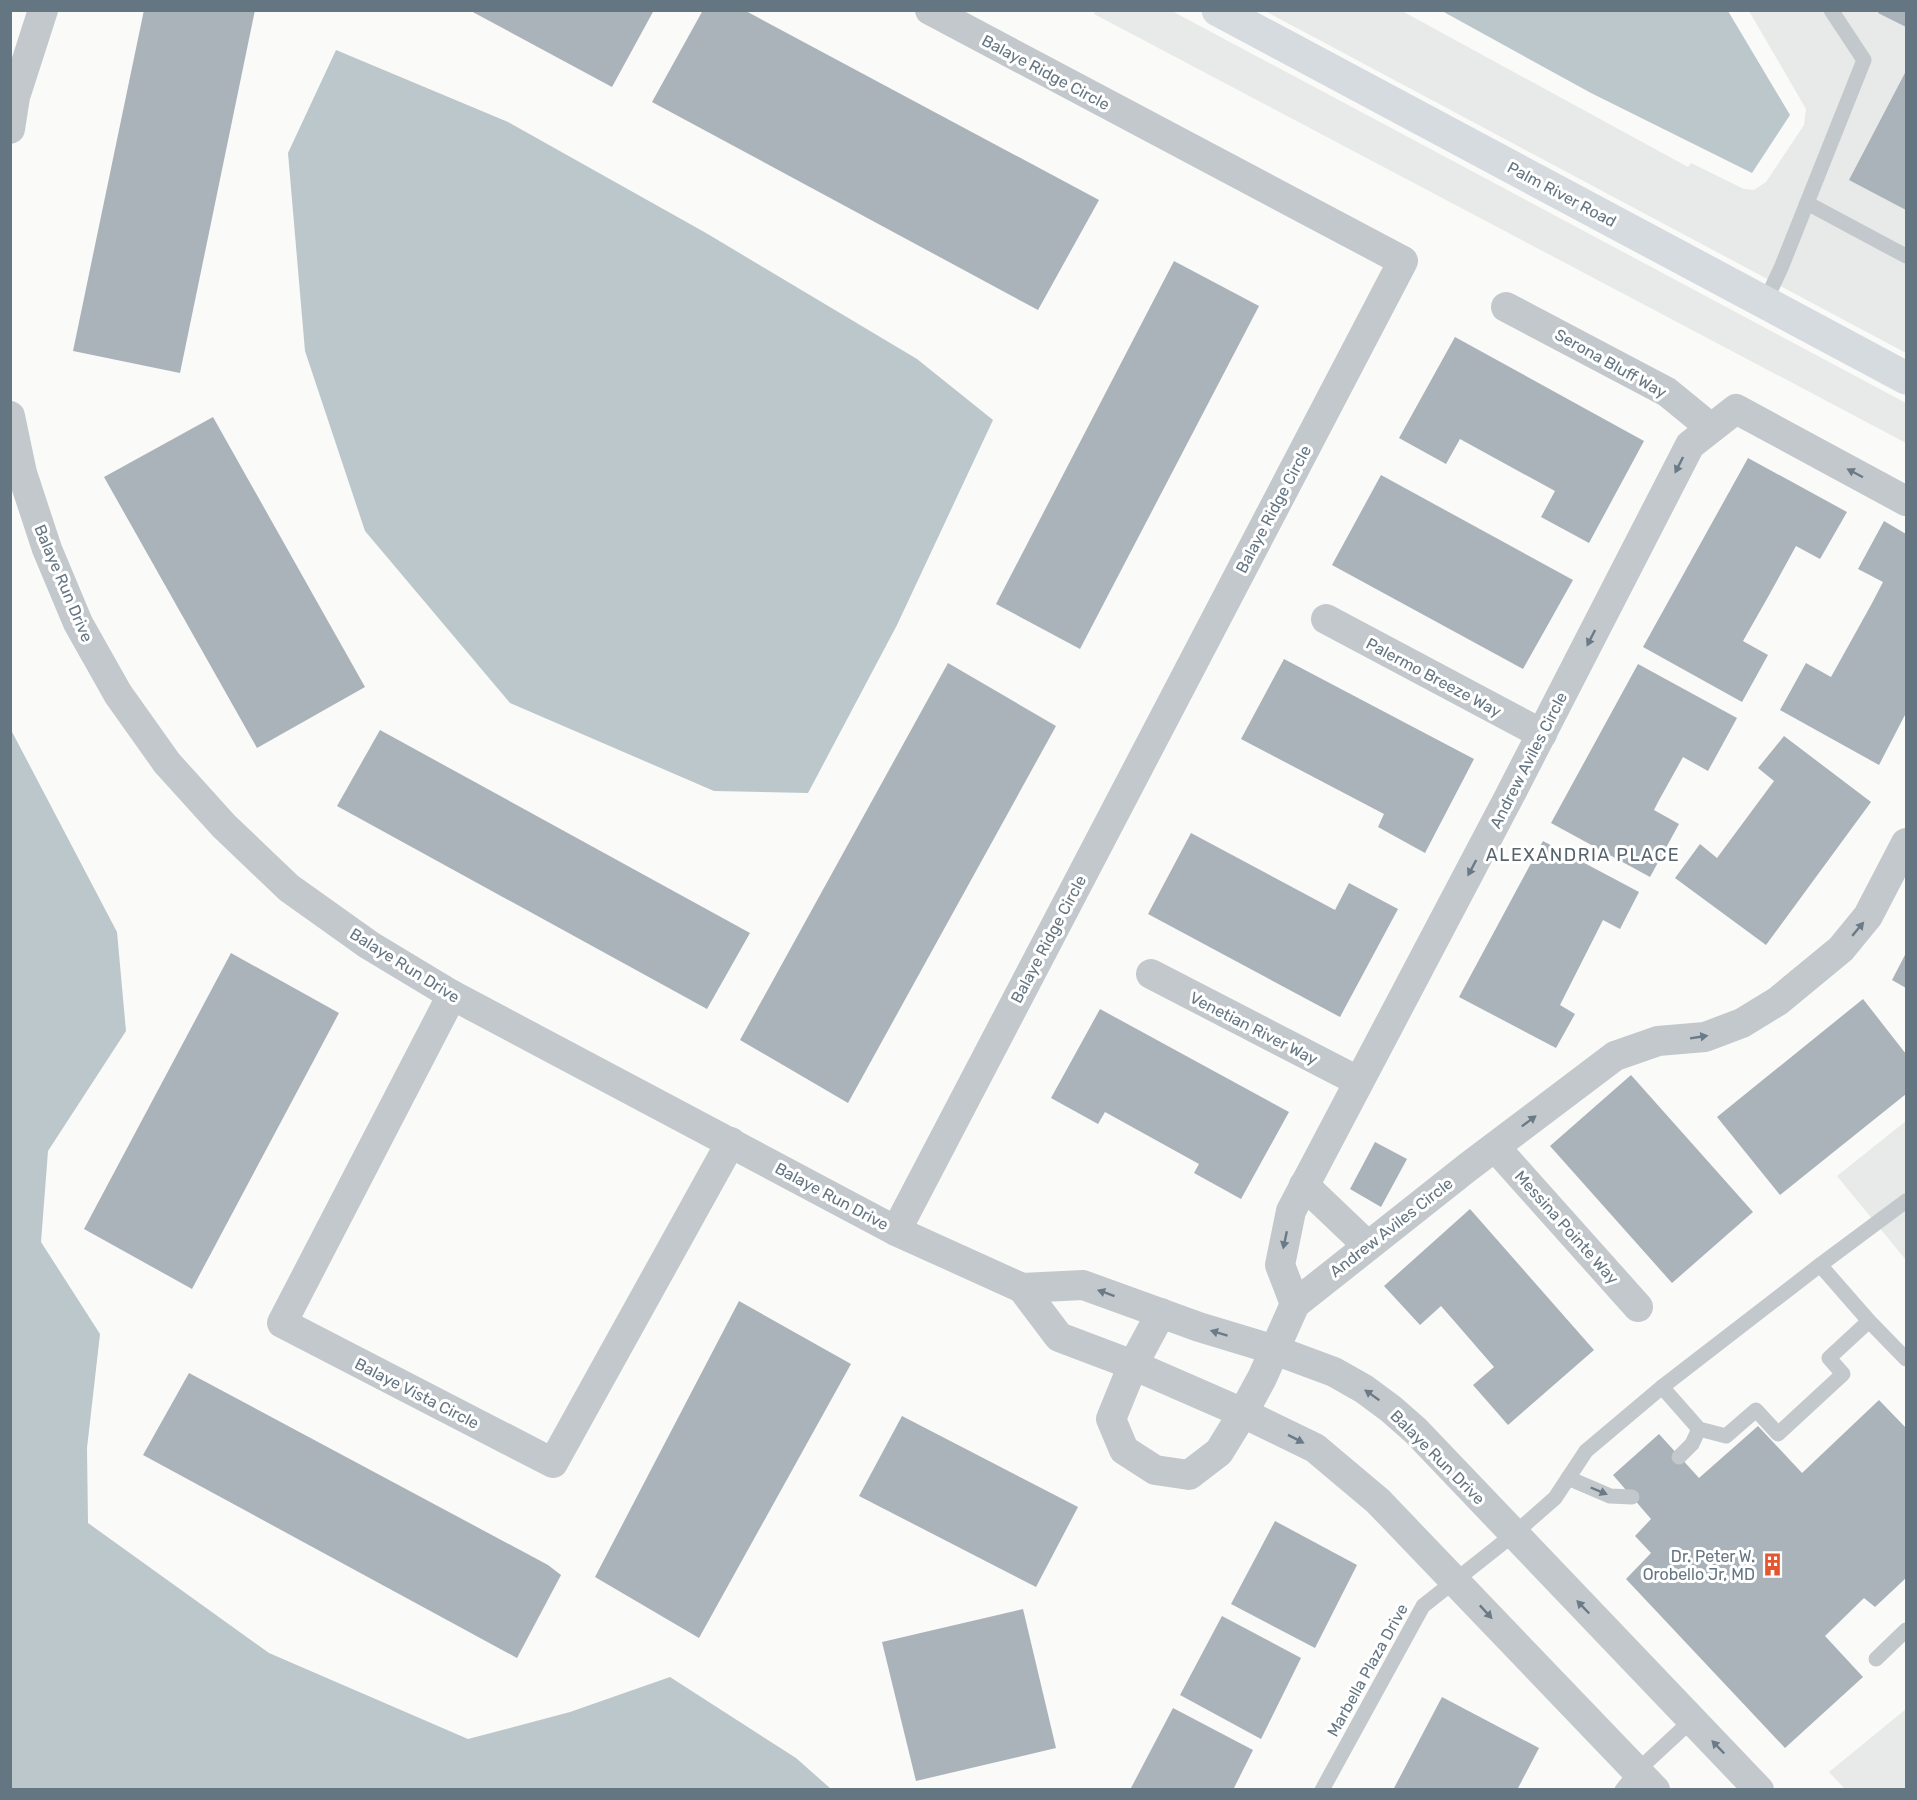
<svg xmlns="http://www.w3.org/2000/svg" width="1917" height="1800" font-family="Rubik,sans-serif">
  <rect width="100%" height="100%" fill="#fafaf8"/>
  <g fill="#e8e9e9">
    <polygon points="1096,11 1172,11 1906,403 1906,443 1094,14"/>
    <polygon points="1265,11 1402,11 1688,167 1691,163 1744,189 1754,190 1766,182 1804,125 1806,109 1749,11 1906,11 1906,353"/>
    <polygon points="1906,1121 1906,1260 1837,1176"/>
    <polygon points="1906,1709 1906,1789 1845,1789 1829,1772"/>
  </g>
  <g fill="#bbc7cb">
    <polygon points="1442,11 1728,11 1790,115 1752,173 1591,93"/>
    <polygon points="336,50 508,122 706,233 917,359 993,420 897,625 808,793 714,791 510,703 365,531 305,351 288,153"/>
    <polygon points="10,728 117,932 126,1031 48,1151 41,1242 100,1334 87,1448 88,1523 269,1653 468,1739 570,1712 670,1677 796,1758 831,1789 11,1789"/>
  </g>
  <g fill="#aab3b9">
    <polygon points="144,10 255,10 180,373 73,351"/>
    <polygon points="469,10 654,10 612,87"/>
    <polygon points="703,10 744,10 1099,200 1038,310 652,102"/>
    <polygon points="1880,10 1906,10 1906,27 1878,13"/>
    <polygon points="1906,71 1906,210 1849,180"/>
    <polygon points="1174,261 1259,306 1080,649 996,604"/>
    <polygon points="1455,337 1644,441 1589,543 1541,517 1555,491 1460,439 1446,464 1399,438"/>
    <polygon points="213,417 365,687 257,748 104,477"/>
    <polygon points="1748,458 1847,512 1820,559 1796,546 1768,597 1743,641 1768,655 1742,702 1643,647"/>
    <polygon points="1381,475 1573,580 1523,669 1332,565"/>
    <polygon points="1884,521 1906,534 1906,713 1879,765 1780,710 1806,663 1831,677 1871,605 1883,582 1858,569"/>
    <polygon points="1284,659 1474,759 1425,853 1378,827 1384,814 1241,739"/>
    <polygon points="948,663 1056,726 848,1103 740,1040"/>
    <polygon points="1638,664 1737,718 1708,771 1683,757 1658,802 1654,810 1679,824 1650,877 1551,823"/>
    <polygon points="380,730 750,933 707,1009 337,806"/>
    <polygon points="1784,736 1871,802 1766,945 1675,878 1700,844 1717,858 1774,781 1758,768"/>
    <polygon points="1191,833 1335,910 1349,883 1398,909 1340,1017 1148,914"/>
    <polygon points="1543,841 1639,892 1620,929 1603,920 1560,1005 1575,1014 1556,1048 1459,997"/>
    <polygon points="231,953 339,1013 192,1289 84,1229"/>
    <polygon points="1906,953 1906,988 1892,980"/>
    <polygon points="1863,999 1906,1054 1906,1094 1780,1195 1717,1117"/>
    <polygon points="1100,1009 1289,1112 1241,1199 1194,1173 1199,1164 1105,1112 1098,1124 1051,1098"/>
    <polygon points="1631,1075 1753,1212 1672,1283 1550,1146"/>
    <polygon points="1375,1142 1407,1159 1381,1207 1350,1189"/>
    <polygon points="1470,1209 1594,1350 1508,1425 1473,1385 1494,1367 1455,1322 1441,1306 1420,1325 1384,1286"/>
    <polygon points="739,1301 851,1364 699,1638 595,1577"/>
    <polygon points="189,1373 548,1565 561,1575 517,1658 143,1455"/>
    <polygon points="1879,1400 1906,1428 1906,1578 1875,1607 1864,1598 1825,1636 1863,1677 1785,1748 1626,1579 1651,1553 1635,1536 1651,1519 1613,1475 1659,1434 1699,1478 1758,1426 1802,1473"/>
    <polygon points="902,1416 1078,1507 1036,1587 859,1496"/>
    <polygon points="1275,1521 1357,1565 1315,1648 1231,1604"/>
    <polygon points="1023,1609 1056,1748 916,1781 882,1642"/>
    <polygon points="1222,1616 1301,1658 1261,1739 1180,1695"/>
    <polygon points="1442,1697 1539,1748 1517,1790 1393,1790"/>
    <polygon points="1173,1708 1253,1750 1233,1790 1131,1788"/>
  </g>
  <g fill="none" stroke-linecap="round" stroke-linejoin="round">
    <g stroke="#c3c8cc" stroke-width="15">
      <polyline points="1807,203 1906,256"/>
      <polyline points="1765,302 1781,268 1864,60 1831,10"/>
      <polyline points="1820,1265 1869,1321 1906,1359"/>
      <polyline points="1662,1387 1699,1429 1726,1436 1756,1410 1778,1434 1843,1374 1829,1358 1869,1321"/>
      <polyline points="1679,1457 1692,1444 1699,1429"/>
      <polyline points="1568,1478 1610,1496 1632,1497"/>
      <polyline points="1876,1659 1906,1630"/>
      <polyline points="1322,1790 1423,1606 1514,1534 1555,1498 1586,1451 1662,1387 1820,1265 1906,1201"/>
      <polyline points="1622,1790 1637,1771 1692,1720"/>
    </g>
    <g stroke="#c3c8cc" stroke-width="30">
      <polyline points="10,129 15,97 43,10"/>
      <polyline points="1506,307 1667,392 1711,428"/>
      <polyline points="10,416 22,473 47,549 78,623 118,694 167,763 224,826 289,888 369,945 452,995 896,1231 1022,1288 1083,1285 1199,1327 1275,1350 1334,1372 1364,1389 1391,1409 1416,1431 1759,1790"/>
      <polyline points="1906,501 1736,409 1690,445 1509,797 1291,1211 1280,1265 1295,1304 1468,1167 1615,1056 1658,1041 1705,1037 1742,1023 1778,1001 1841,949 1868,916 1906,843"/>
      <polyline points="1326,619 1542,734"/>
      <polyline points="1151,974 1358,1081"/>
      <polyline points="452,995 282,1323 553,1463 731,1142"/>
      <polyline points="1495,1147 1638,1307"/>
      <polyline points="1304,1185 1368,1246"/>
      <polyline points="896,1231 1403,261 930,10"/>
      <polyline points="1022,1288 1059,1337 1133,1365 1243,1413 1315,1448 1378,1501 1655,1790"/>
      <polyline points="1161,1313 1133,1365 1111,1419 1124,1450 1155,1470 1189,1475 1219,1452 1243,1413 1262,1378 1295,1304"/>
    </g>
    <polyline stroke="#d6dbdf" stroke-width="33" points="1218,10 1906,378"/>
  </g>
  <defs><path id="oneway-solid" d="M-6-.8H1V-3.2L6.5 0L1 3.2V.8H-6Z" transform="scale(1.5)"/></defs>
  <g fill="#6a7a87">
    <use href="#oneway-solid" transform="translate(1679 465) rotate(117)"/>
    <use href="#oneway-solid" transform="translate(1855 473) rotate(-152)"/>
    <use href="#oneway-solid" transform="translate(1591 638) rotate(117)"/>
    <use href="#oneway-solid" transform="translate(1472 868) rotate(118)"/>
    <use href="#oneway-solid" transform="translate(1858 929) rotate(-50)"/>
    <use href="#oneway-solid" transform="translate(1699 1037) rotate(-9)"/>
    <use href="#oneway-solid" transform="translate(1529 1121) rotate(-37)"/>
    <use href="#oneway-solid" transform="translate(1285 1240) rotate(102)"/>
    <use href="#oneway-solid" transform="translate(1106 1293) rotate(-160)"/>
    <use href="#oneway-solid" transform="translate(1219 1333) rotate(-163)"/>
    <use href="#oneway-solid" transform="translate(1372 1395) rotate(-145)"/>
    <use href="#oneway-solid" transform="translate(1296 1439) rotate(27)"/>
    <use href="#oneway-solid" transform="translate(1599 1491) rotate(23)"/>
    <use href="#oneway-solid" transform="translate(1583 1607) rotate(-134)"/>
    <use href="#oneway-solid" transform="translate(1486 1612) rotate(47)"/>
    <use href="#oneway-solid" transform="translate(1718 1747) rotate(-134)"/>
  </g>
  <defs>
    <symbol id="building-bare" viewBox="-9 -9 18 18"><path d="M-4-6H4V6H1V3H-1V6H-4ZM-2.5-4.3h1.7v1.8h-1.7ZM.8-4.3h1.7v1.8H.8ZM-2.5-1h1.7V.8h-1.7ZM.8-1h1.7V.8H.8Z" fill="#e4572e" stroke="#fff" stroke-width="2.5" paint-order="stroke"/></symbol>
  </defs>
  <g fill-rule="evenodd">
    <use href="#building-bare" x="1756" y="1548" width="33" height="33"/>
  </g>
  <g text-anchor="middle" stroke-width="6" stroke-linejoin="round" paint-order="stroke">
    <g font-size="16" fill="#657683" stroke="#fff">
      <text transform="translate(1046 72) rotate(28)" y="6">Balaye Ridge Circle</text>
      <text transform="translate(1562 194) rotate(28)" y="6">Palm River Road</text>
      <text transform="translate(1611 363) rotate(29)" y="6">Serona Bluff Way</text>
      <text transform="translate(1273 509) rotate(-62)" y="6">Balaye Ridge Circle</text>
      <text transform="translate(64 583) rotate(67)" y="6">Balaye Run Drive</text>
      <text transform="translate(1434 677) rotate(28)" y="6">Palermo Breeze Way</text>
      <text transform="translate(1528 760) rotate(-63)" y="6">Andrew Aviles Circle</text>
      <text transform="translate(1048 939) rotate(-62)" y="6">Balaye Ridge Circle</text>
      <text transform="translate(405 965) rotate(32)" y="6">Balaye Run Drive</text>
      <text transform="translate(1254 1028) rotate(27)" y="6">Venetian River Way</text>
      <text transform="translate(832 1196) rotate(28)" y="6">Balaye Run Drive</text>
      <text transform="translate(1391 1227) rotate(-38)" y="6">Andrew Aviles Circle</text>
      <text transform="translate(1567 1227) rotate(48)" y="6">Messina Pointe Way</text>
      <text transform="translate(417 1393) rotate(27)" y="6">Balaye Vista Circle</text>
      <text transform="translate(1438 1457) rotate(45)" y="6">Balaye Run Drive</text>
      <text transform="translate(1367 1670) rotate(-61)" y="6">Marbella Plaza Drive</text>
    </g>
    <g font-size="16" fill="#657683" stroke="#fff" text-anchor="end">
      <text x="1755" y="1562">Dr. Peter W.<tspan x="1755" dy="18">Orobello Jr, MD</tspan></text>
    </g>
    <g font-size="18" letter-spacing="1.5" fill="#57646e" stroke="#fff">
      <text x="1583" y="861">ALEXANDRIA PLACE</text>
    </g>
  </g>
  <rect width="1917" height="1800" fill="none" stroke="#657683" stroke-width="24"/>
</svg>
